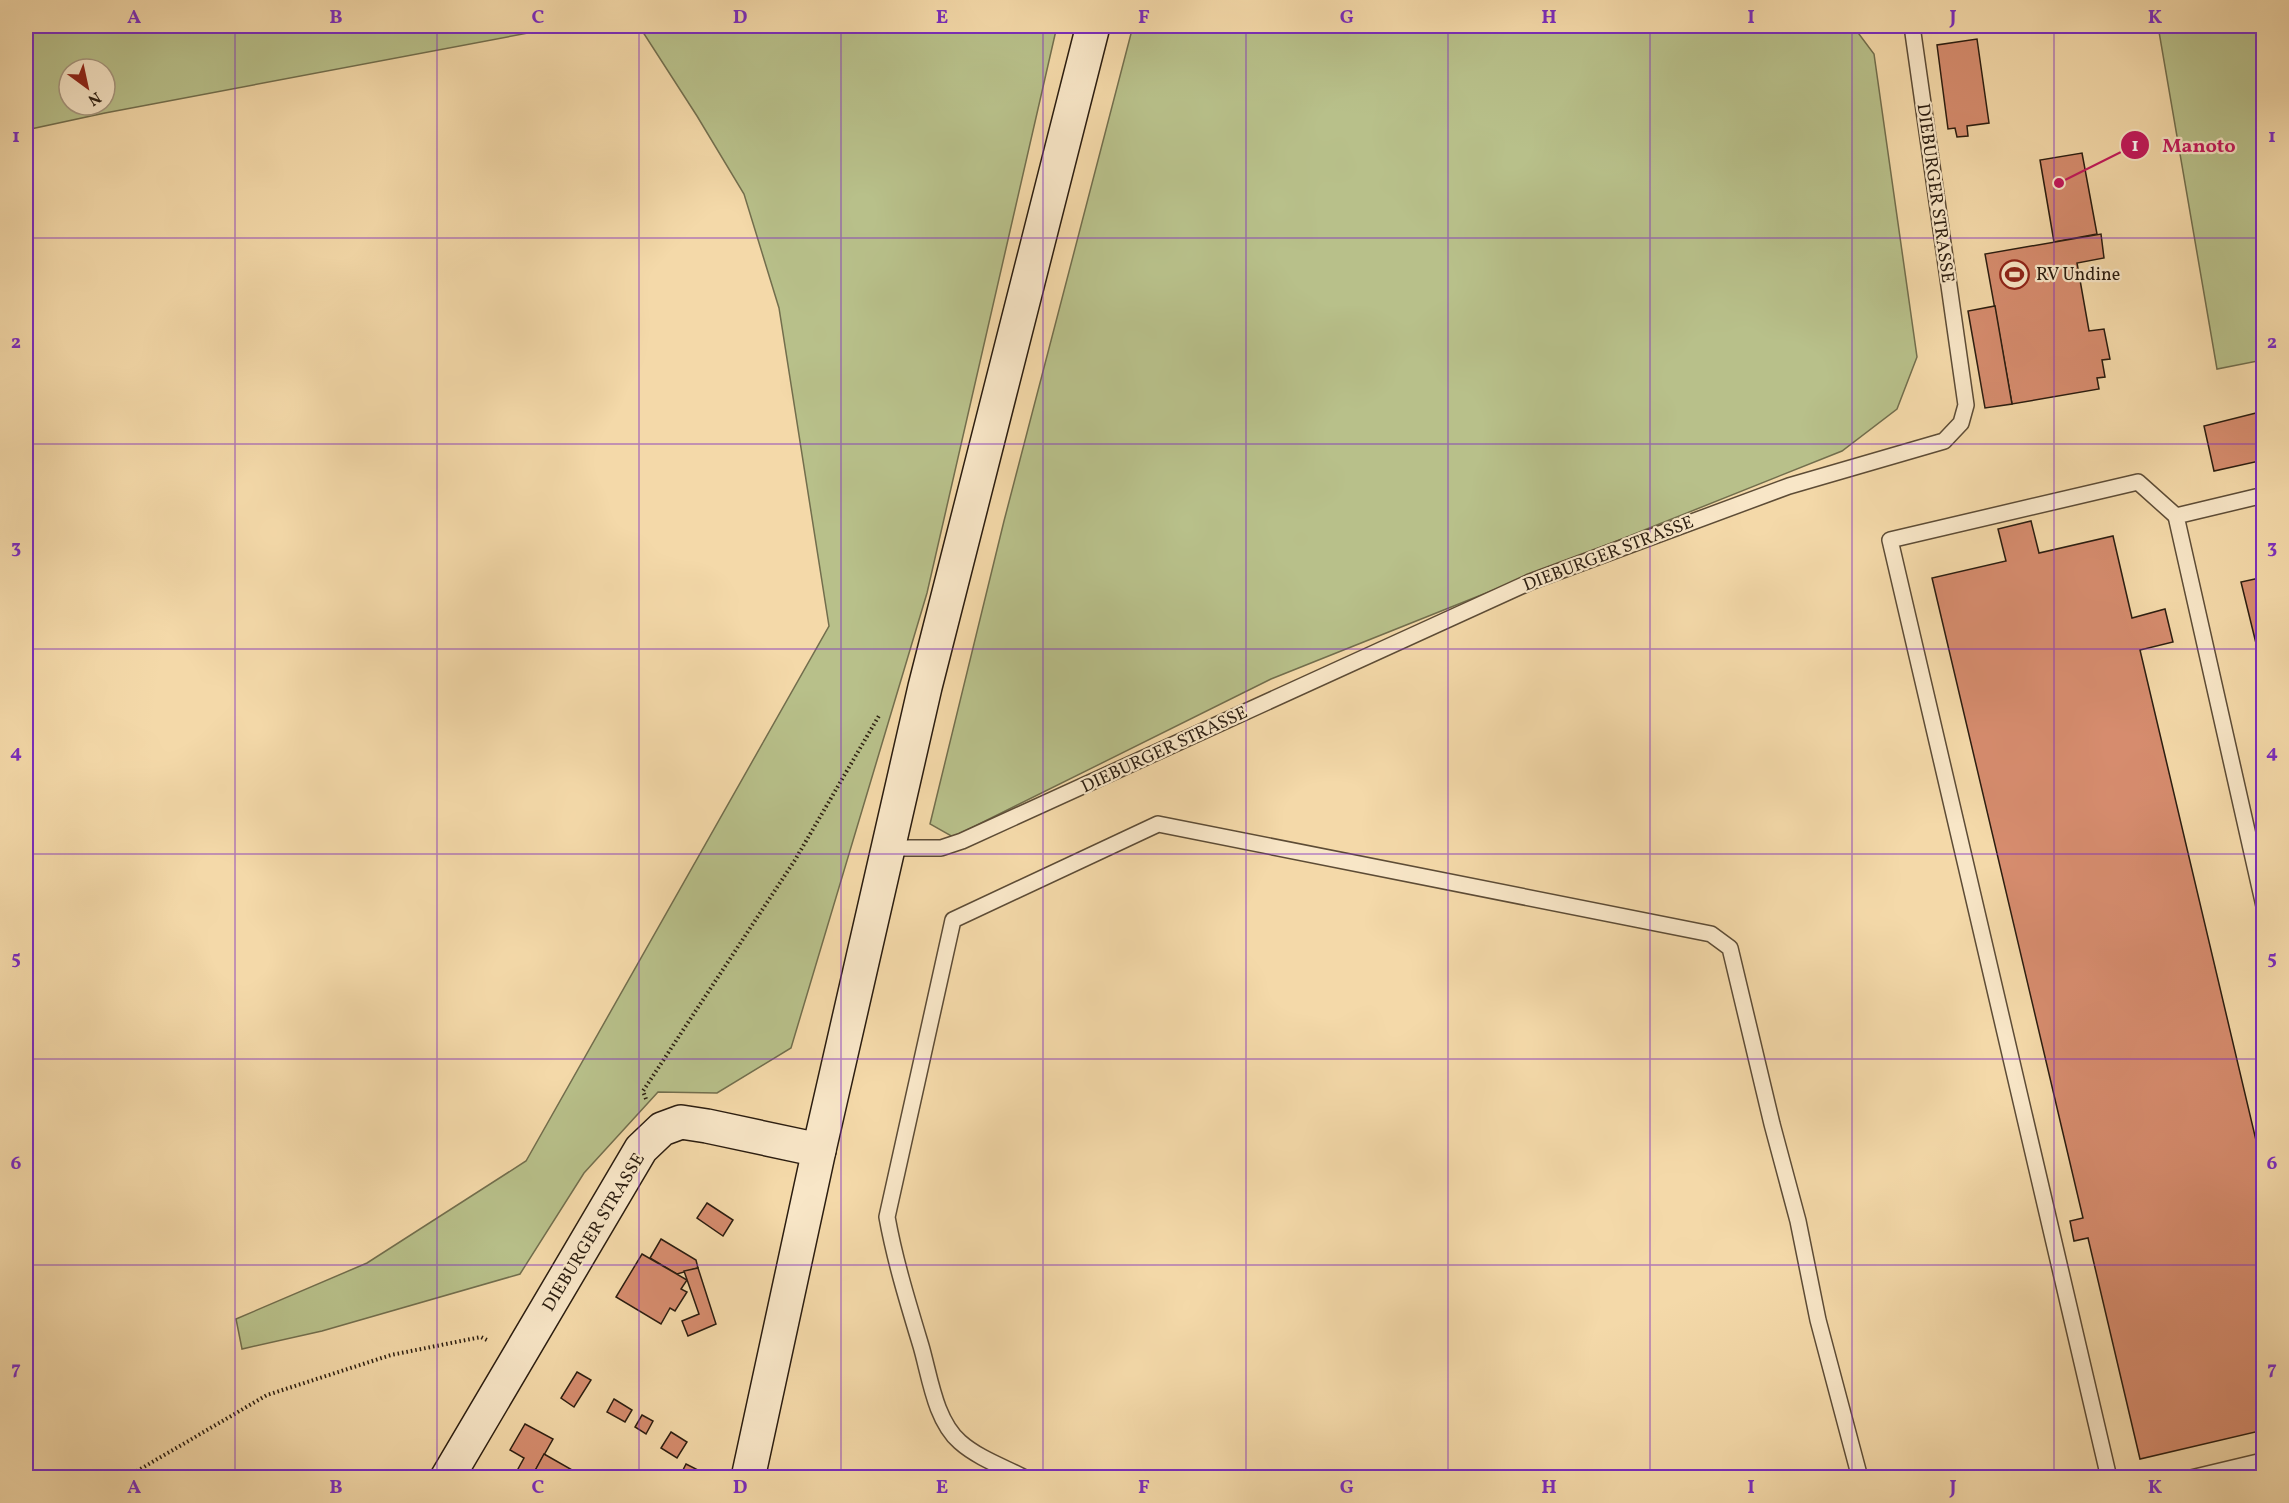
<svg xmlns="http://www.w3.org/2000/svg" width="2289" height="1503" font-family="Vollkorn,serif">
  <rect width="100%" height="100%" fill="#f4d9a9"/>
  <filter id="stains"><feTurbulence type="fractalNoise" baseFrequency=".00333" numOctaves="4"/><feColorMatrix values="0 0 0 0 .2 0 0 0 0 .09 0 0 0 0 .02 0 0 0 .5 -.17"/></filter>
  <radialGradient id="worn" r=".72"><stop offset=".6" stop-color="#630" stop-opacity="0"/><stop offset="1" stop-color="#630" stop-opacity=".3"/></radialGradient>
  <g fill="#b8c08a" stroke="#726e4d" stroke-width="1.5" fill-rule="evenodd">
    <path d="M26,26H565L105,113L26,130ZM69,69H105V105H69Z"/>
    <polygon points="639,26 1057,26 927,593 791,1048 717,1093 658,1092 584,1173 520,1274 322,1331 242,1349 236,1319 367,1263 526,1161 829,626 779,308 744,194 697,116"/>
    <polygon points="1133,26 1853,26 1874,54 1917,357 1897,409 1842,451 1271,679 953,837 930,824 1004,521"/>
    <polygon points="2158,26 2263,26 2263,360 2217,369"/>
  </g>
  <g fill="#d68c6e" stroke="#2b1d10" stroke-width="1.5">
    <polygon points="1977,39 1989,123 1967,126 1968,136 1957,137 1955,128 1948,129 1937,45"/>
    <polygon points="2082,153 2097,234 2054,242 2040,160"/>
    <polygon points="2101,234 2104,258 2077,263 2089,331 2104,329 2110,359 2102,360 2105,377 2097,378 2099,389 2012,404 1985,254"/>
    <polygon points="1995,306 2012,404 1985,408 1968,311"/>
    <polygon points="2264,411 2264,460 2214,471 2204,426"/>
    <polygon points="2031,521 2039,553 2113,536 2132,618 2165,609 2173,642 2140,650 2264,1174 2264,1430 2140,1459 2088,1238 2074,1241 2070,1221 2083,1218 1932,578 2006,561 1998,529"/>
    <polygon points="2264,577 2264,676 2241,582"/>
    <polygon points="707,1203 733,1220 723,1236 697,1218"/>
    <polygon points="661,1239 696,1260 698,1268 677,1274 650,1258"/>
    <polygon points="642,1254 687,1280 681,1289 687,1292 675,1311 670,1308 661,1324 616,1297"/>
    <polygon points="698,1268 716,1324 688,1336 682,1321 699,1314 684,1271"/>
    <polygon points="577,1372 591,1380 574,1407 561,1398"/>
    <polygon points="614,1399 632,1410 625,1422 607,1412"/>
    <polygon points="642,1415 653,1421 646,1434 635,1427"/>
    <polygon points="525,1424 553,1439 531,1478 513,1478 524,1458 510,1450"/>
    <polygon points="671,1432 687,1442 677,1458 661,1448"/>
    <polygon points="544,1454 574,1471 571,1478 531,1478"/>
    <polygon points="686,1464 698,1470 694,1478 679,1478"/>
  </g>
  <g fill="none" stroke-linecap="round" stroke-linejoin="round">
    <defs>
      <g id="lane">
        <polyline points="2264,495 2176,516 2264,906"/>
        <polyline points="890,848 941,848 962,841 1530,582 1789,486 1944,441 1961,423 1966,405 1912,26"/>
        <path d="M1025,1478C1004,1467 978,1458 960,1442C935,1420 930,1377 921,1346C908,1303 895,1261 887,1217L953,920L1158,824L1711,934L1730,948L1772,1124L1798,1221L1818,1320L1860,1478"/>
        <polyline points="2109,1478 1890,540 2138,482 2176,516"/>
        <polyline points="2191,1478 2258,1462 2264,1470"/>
      </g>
      <g id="secondary">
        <polyline points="447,1478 641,1149 662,1129 681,1122 707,1126 819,1150"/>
        <polyline points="748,1478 819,1150 925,687 1093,26"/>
      </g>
    </defs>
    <use href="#lane" stroke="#5d4c36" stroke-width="18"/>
    <use href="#secondary" stroke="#2b1d10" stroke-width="36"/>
    <g stroke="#2b1d10" stroke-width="4" stroke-dasharray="1.5 3" stroke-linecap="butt">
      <polyline points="646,1099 643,1091 795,860 880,714"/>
      <polyline points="125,1478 267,1395 391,1355 481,1337 487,1340"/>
    </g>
    <use href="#lane" stroke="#f8e6c7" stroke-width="15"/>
    <use href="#secondary" stroke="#f8e6c7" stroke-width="33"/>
  </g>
  <path fill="none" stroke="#7b2cbf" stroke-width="1.5" stroke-opacity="0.55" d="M235,26V1478M437,26V1478M639,26V1478M841,26V1478M1043,26V1478M1246,26V1478M1448,26V1478M1650,26V1478M1852,26V1478M2054,26V1478M26,238H2264M26,444H2264M26,649H2264M26,854H2264M26,1059H2264M26,1265H2264"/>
  <defs>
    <symbol id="stadium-ring" viewBox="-11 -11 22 22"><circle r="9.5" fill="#f8e6c7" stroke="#8f2418" stroke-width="1.5"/><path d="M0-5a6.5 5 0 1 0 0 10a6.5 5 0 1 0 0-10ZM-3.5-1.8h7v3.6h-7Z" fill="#8f2418"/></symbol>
  </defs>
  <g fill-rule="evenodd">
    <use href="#stadium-ring" x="1998" y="258" width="33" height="33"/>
  </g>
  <g text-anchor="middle" stroke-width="4.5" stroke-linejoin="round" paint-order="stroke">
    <g font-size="18" fill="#2b1d10" stroke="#f8e6c7">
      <text transform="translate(1936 193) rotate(82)" y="6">DIEBURGER STRASSE</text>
      <text transform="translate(1608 553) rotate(-21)" y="6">DIEBURGER STRASSE</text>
      <text transform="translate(1164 749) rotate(-25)" y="6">DIEBURGER STRASSE</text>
      <text transform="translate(593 1232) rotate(-59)" y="6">DIEBURGER STRASSE</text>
    </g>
    <g font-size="18" fill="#2b1d10" stroke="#f8e6c7" text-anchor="start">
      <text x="2036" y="280">RV Undine</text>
    </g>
  </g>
  <path fill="none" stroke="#c2185b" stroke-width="2" d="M2059 183L2135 145"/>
  <g fill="#c2185b" stroke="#f8e6c7" stroke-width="2">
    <circle cx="2059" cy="183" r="6"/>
    <circle cx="2135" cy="145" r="15"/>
  </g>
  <g font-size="18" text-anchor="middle" font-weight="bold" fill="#fff">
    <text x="2135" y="151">1</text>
  </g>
  <g font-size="20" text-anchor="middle" font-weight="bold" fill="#c2185b" stroke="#f8e6c7" stroke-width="4.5" stroke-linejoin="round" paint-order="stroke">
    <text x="2199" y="152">Manoto</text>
  </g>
  <rect width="2289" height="1503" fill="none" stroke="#f4d9a9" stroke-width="66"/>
  <g transform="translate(87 87) rotate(147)"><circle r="28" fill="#f8e6c7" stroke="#a6967e" stroke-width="1.5"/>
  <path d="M0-4.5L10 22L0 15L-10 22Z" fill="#8f2418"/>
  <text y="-9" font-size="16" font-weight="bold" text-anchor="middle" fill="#2b1d10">N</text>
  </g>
  <rect x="33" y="33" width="2223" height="1437" fill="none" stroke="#7b2cbf" stroke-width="2"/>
  <g font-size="20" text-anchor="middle" font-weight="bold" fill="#7b2cbf">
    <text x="134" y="23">A</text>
    <text x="336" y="23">B</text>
    <text x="538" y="23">C</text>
    <text x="740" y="23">D</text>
    <text x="942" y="23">E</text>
    <text x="1144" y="23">F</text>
    <text x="1347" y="23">G</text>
    <text x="1549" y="23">H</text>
    <text x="1751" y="23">I</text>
    <text x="1953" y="23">J</text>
    <text x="2155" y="23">K</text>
    <text x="16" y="142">1</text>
    <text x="2272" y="142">1</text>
    <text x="16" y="348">2</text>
    <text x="2272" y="348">2</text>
    <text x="16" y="553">3</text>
    <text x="2272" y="553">3</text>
    <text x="16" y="758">4</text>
    <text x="2272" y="758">4</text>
    <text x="16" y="964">5</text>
    <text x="2272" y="964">5</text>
    <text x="16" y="1169">6</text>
    <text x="2272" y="1169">6</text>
    <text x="16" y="1374">7</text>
    <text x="2272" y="1374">7</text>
    <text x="134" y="1493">A</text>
    <text x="336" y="1493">B</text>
    <text x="538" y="1493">C</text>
    <text x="740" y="1493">D</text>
    <text x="942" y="1493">E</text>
    <text x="1144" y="1493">F</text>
    <text x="1347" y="1493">G</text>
    <text x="1549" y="1493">H</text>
    <text x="1751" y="1493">I</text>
    <text x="1953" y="1493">J</text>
    <text x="2155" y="1493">K</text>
  </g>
  <rect width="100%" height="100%" filter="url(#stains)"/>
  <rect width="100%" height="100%" fill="url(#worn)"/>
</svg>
